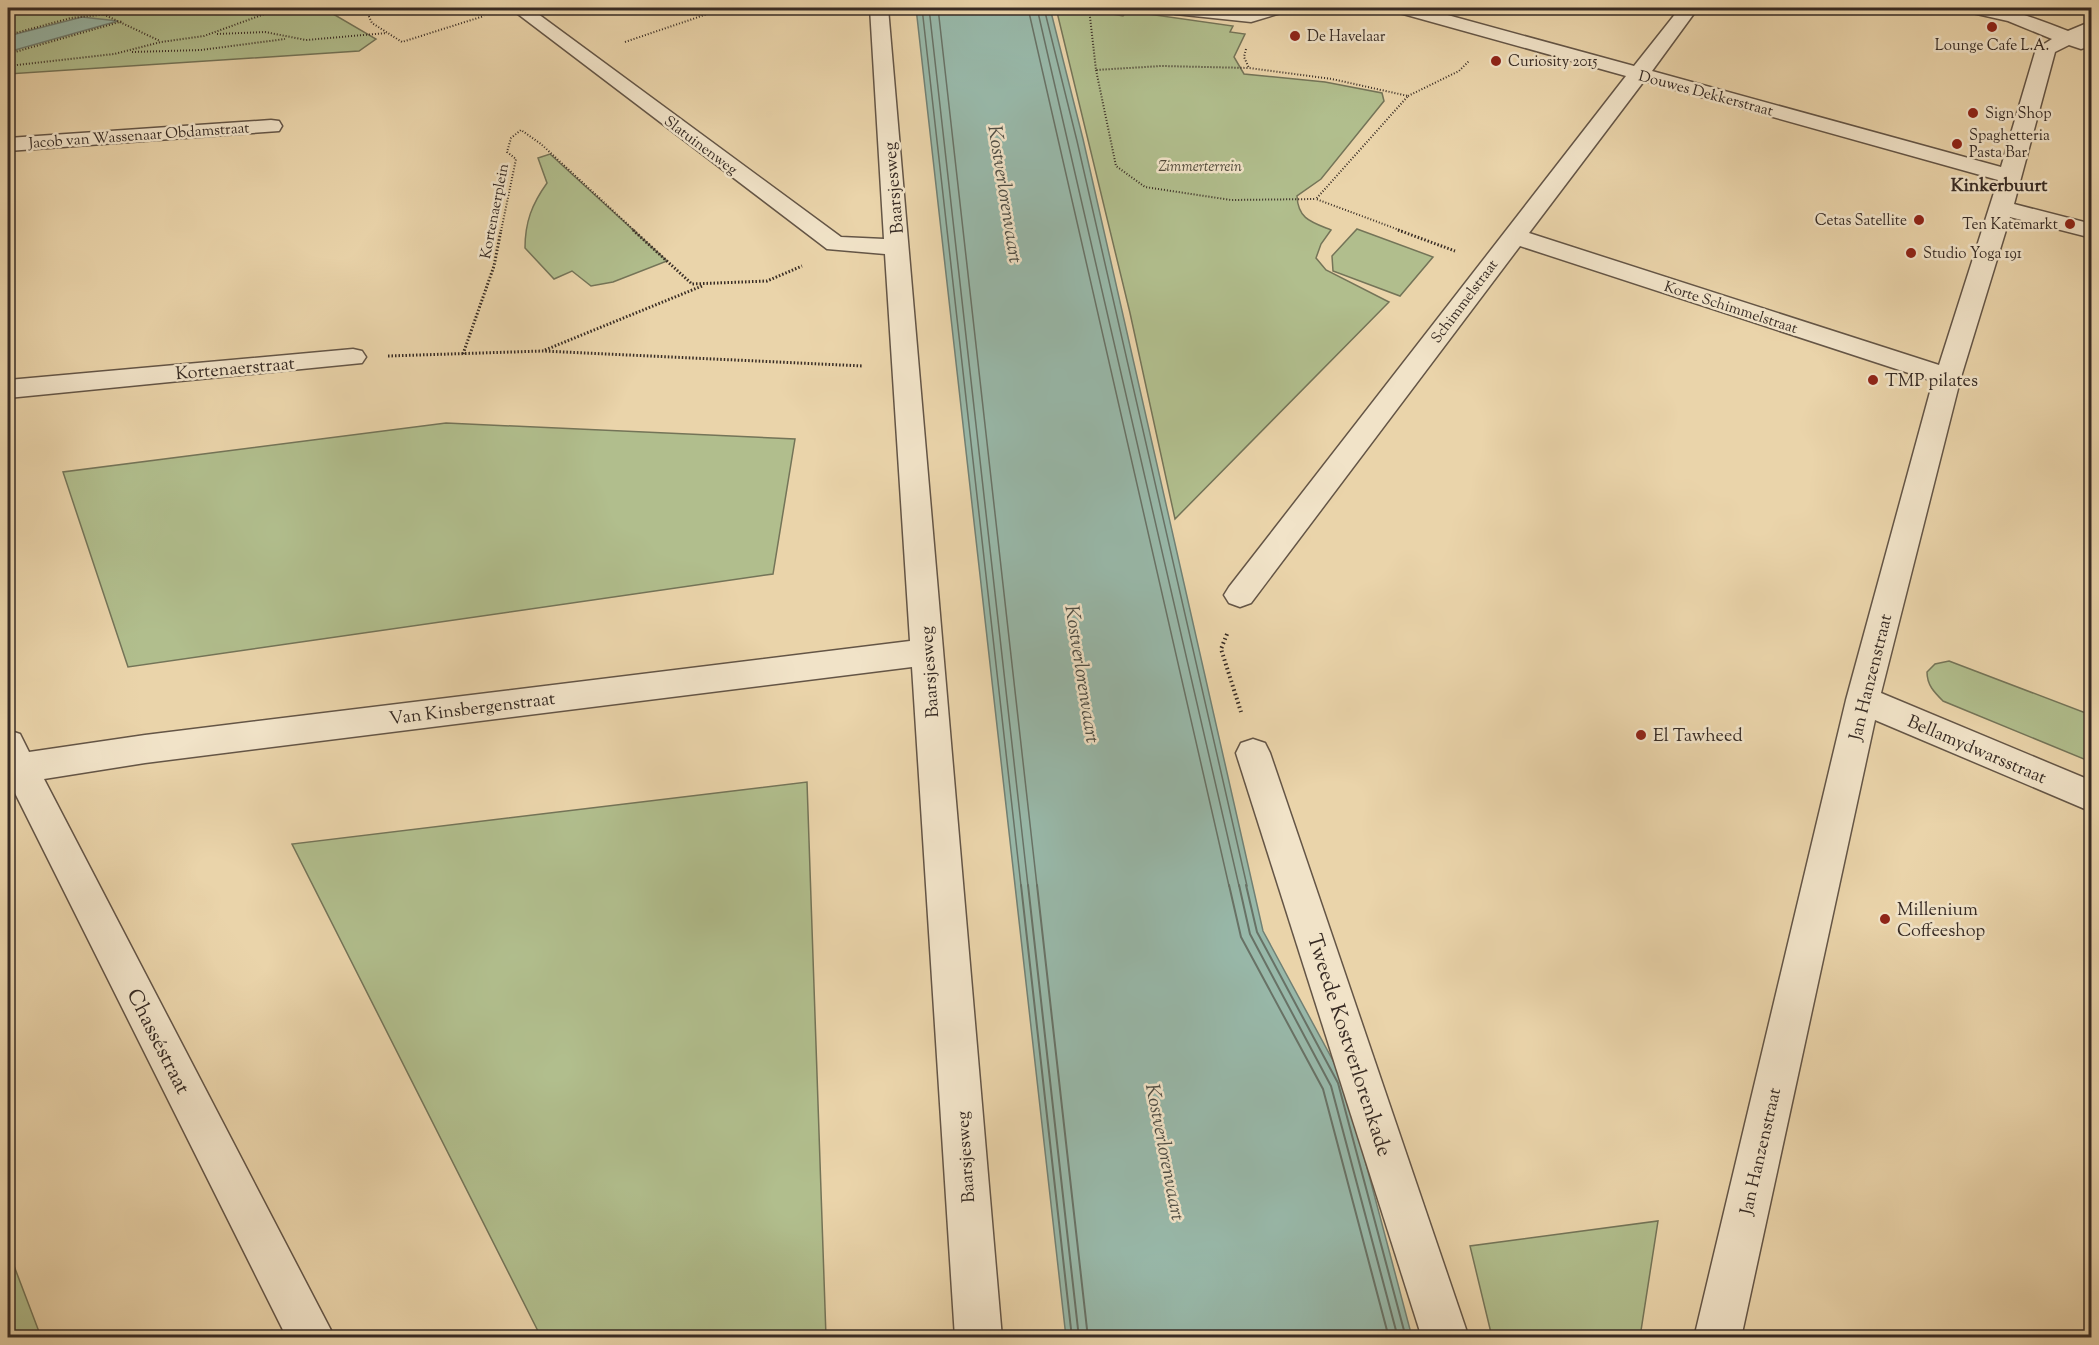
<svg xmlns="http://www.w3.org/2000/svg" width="2099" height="1345" font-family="'Sorts Mill Goudy',serif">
  <rect width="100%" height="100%" fill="#ead4aa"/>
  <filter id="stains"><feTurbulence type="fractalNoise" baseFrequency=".00333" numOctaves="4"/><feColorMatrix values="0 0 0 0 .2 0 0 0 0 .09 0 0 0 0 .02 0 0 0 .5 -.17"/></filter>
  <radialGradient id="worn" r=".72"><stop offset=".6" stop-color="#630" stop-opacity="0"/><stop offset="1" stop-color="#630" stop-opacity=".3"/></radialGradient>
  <g fill="#b1be8d" stroke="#747458" stroke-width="1.5">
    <polygon points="27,8 323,8 376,39 359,51 8,74 8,10"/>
    <path d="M1056,8H1079L1123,16L1127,11L1233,26L1230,32L1245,34L1234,57L1244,74L1325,82L1382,93L1384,101L1321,179L1297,196C1298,219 1311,222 1331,230L1321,244L1316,258L1326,270L1389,302L1175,519L1130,313Z"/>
    <path d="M550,154L667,261L613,282L591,286L572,271L554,279L525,248C525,222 532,204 547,183L538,158Z"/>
    <polygon points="1357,229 1433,257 1400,296 1333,271 1332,256"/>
    <polygon points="446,423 795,439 773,574 128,667 63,472"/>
    <path d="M1949,661L2091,715V762L1943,701C1934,692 1927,685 1927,672L1935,664Z"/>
    <polygon points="807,782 826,1337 541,1337 292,844"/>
    <polygon points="1658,1221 1640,1337 1492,1337 1470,1246"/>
    <polygon points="8,1250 41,1337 8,1337"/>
  </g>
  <g fill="#98b8a9" stroke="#718074" stroke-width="1.5">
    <polygon points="916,8 1050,8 1083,139 1263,931 1344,1081 1412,1337 1066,1337"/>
    <polygon points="82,17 118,21 8,52 8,36"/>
  </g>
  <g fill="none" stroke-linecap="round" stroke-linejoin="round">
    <g stroke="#687266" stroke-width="1.5">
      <polyline points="922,8 1021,886"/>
      <polyline points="929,8 1028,886"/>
      <polyline points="938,8 1037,886"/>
      <polyline points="1028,8 1229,886"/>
      <polyline points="1037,8 1239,886"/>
      <polyline points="1044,8 1077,141 1247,886"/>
    </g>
    <g stroke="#687266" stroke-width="2">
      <polyline points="1021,885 1072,1338"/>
      <polyline points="1028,885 1079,1338"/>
      <polyline points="1037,885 1088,1338"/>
      <polyline points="1229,885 1241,937 1323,1089 1389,1338"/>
      <polyline points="1239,885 1250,934 1331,1086 1398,1338"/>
      <polyline points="1246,885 1257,932 1338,1083 1406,1338"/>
    </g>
    <defs>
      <g id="street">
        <polygon points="510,8 530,8 841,237 884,239 870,8 888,8 1002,1338 955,1338 912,667 145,763 44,779 335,1338 287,1338 8,779 8,730 20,734 29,752 145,735 910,641 885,254 827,249"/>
        <polygon points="1166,8 1250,10 1259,8 1286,8 1284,12 1251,22 1175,14"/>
        <path d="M1394,8H1422L1634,66L1680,8H1698L1652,71L2001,167L2036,49L2052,39L2008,21L1968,12L1966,8C2002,4 2034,18 2068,31L2092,21V35L2085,38L2091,43L2088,47L2081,49L2069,45L2055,52L2014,204L2092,224V238L2010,217L1961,377L1881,693L2092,781V812L1875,720L1741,1338H1694L1846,700L1933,381L1520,246L1251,603L1240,607L1229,603L1224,595L1229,587L1626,76L1396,12ZM1644,81L1998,180L1939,365L1529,233Z"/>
        <polygon points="271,120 279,121 282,126 279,131 8,151 8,138"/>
        <polygon points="353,349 362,351 366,357 362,363 8,398 8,380"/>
        <polygon points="1253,739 1265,743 1270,753 1469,1338 1422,1338 1236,753 1241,743"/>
      </g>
    </defs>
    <use href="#street" stroke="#645546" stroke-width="3"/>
    <g stroke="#372b24" stroke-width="2" stroke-dasharray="1 2" stroke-linecap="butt">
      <polyline points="90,8 160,41"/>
      <polyline points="365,8 372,23 402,42 484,16"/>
      <polyline points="1089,8 1096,70 1161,66 1249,68"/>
      <polyline points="8,11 37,8"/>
      <polyline points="217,34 265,32 306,40 387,33"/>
      <polyline points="8,35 71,18 108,14"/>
      <polyline points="625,42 725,8"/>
      <polyline points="1246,49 1244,57 1249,68 1332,79 1408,96 1316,199 1402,231"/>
      <polyline points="132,52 201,50 285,39"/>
      <polyline points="8,54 123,21"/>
      <polyline points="8,66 114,54 161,42 204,36 281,8"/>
      <polyline points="1096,70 1116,166 1145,187 1231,200 1316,199"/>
      <polyline points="1408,96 1459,71 1469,61"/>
      <polyline points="501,231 516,159 507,152 511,138 521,130 541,144 635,231"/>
    </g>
    <g stroke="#372b24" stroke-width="3" stroke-dasharray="1.5 2" stroke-linecap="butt">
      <polyline points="633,230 692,284 767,281 802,266"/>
      <polyline points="1398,230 1455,251"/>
      <polyline points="545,350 702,286"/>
      <polyline points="463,354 494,266 501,230"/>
      <polyline points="388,356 543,351 863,366"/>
    </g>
    <polyline stroke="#372b24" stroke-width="4" stroke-dasharray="1.5 3" stroke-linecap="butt" points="1227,634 1221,649 1241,712"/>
    <use href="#street" fill="#f1e3c8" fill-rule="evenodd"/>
  </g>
  <g fill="#8f2418" stroke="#f1e3c8" stroke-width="2">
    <circle cx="1992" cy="27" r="6"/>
    <circle cx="1295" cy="36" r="6"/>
    <circle cx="1496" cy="61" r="6"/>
    <circle cx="1973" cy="113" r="6"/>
    <circle cx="1957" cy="144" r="6"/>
    <circle cx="1919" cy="220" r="6"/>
    <circle cx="2070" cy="224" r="6"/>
    <circle cx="1911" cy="253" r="6"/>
    <circle cx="1873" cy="380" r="6"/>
    <circle cx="1641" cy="735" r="6"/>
    <circle cx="1885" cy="919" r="6"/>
  </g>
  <g text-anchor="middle" stroke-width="5" stroke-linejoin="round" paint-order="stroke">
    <g font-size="15" fill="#372b24" stroke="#f1e3c8" text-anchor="start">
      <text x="1307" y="41">De Havelaar</text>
      <text x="1992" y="50" text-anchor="middle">Lounge Cafe L.A.</text>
      <text x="1508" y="66">Curiosity 2015</text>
      <text x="1985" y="118">Sign Shop</text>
      <text x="1969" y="140">Spaghetteria<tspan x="1969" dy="17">Pasta Bar</tspan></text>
      <text x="1907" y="225" text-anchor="end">Cetas Satellite</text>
      <text x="2058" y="229" text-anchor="end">Ten Katemarkt</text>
      <text x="1923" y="258">Studio Yoga 191</text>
    </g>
    <g font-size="15" fill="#372b24" stroke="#f1e3c8">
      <text transform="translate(1706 93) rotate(15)" y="5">Douwes Dekkerstraat</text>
      <text transform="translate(139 135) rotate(-4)" y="5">Jacob van Wassenaar Obdamstraat</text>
      <text transform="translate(701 145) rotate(37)" y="5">Slatuinenweg</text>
      <text transform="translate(494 211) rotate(-79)" y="5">Kortenaerplein</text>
      <text transform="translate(1464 301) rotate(-53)" y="5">Schimmelstraat</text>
      <text transform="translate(1731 307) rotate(18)" y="5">Korte Schimmelstraat</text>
    </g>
    <g font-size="15" font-style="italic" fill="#4f4839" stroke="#f1e3c8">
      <text x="1200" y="171">Zimmerterrein</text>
    </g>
    <g font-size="18" font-weight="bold" fill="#372b24" stroke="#f1e3c8">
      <text x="1999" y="191">Kinkerbuurt</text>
    </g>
    <g font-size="18" fill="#372b24" stroke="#f1e3c8">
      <text transform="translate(893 188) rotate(-95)" y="6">Baarsjesweg</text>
      <text transform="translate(235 368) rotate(-5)" y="6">Kortenaerstraat</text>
      <text transform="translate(929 672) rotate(-94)" y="6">Baarsjesweg</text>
      <text transform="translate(1870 677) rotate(-76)" y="6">Jan Hanzenstraat</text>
      <text transform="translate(472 708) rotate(-7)" y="6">Van Kinsbergenstraat</text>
      <text transform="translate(1977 749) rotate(23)" y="6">Bellamydwarsstraat</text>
      <text transform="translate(1760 1151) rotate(-77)" y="6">Jan Hanzenstraat</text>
      <text transform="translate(965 1157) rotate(-94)" y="6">Baarsjesweg</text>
    </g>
    <g font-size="18" fill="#372b24" stroke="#f1e3c8" text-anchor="start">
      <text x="1885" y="386">TMP pilates</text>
      <text x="1653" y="741">El Tawheed</text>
      <text x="1897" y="915">Millenium<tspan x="1897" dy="21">Coffeeshop</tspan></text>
    </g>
    <g font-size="20" font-style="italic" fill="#4f4e45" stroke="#f1e3c8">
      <text transform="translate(1006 194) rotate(81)" y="7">Kostverlorenvaart</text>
      <text transform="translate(1083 674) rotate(81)" y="7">Kostverlorenvaart</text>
      <text transform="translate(1166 1152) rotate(79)" y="7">Kostverlorenvaart</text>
    </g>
    <g font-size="21" fill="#372b24" stroke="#f1e3c8">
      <text transform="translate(159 1041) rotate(63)" y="7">Chasséstraat</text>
      <text transform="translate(1350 1045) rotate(72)" y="7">Tweede Kostverlorenkade</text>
    </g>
  </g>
  <rect width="2099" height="1345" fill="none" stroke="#ead4aa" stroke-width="30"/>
  <rect x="9" y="9" width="2081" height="1327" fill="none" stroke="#372b24" stroke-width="3"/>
  <rect x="15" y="15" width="2069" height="1315" fill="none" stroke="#372b24" stroke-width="1.5"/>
  <rect width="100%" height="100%" filter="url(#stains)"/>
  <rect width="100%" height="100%" fill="url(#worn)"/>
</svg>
